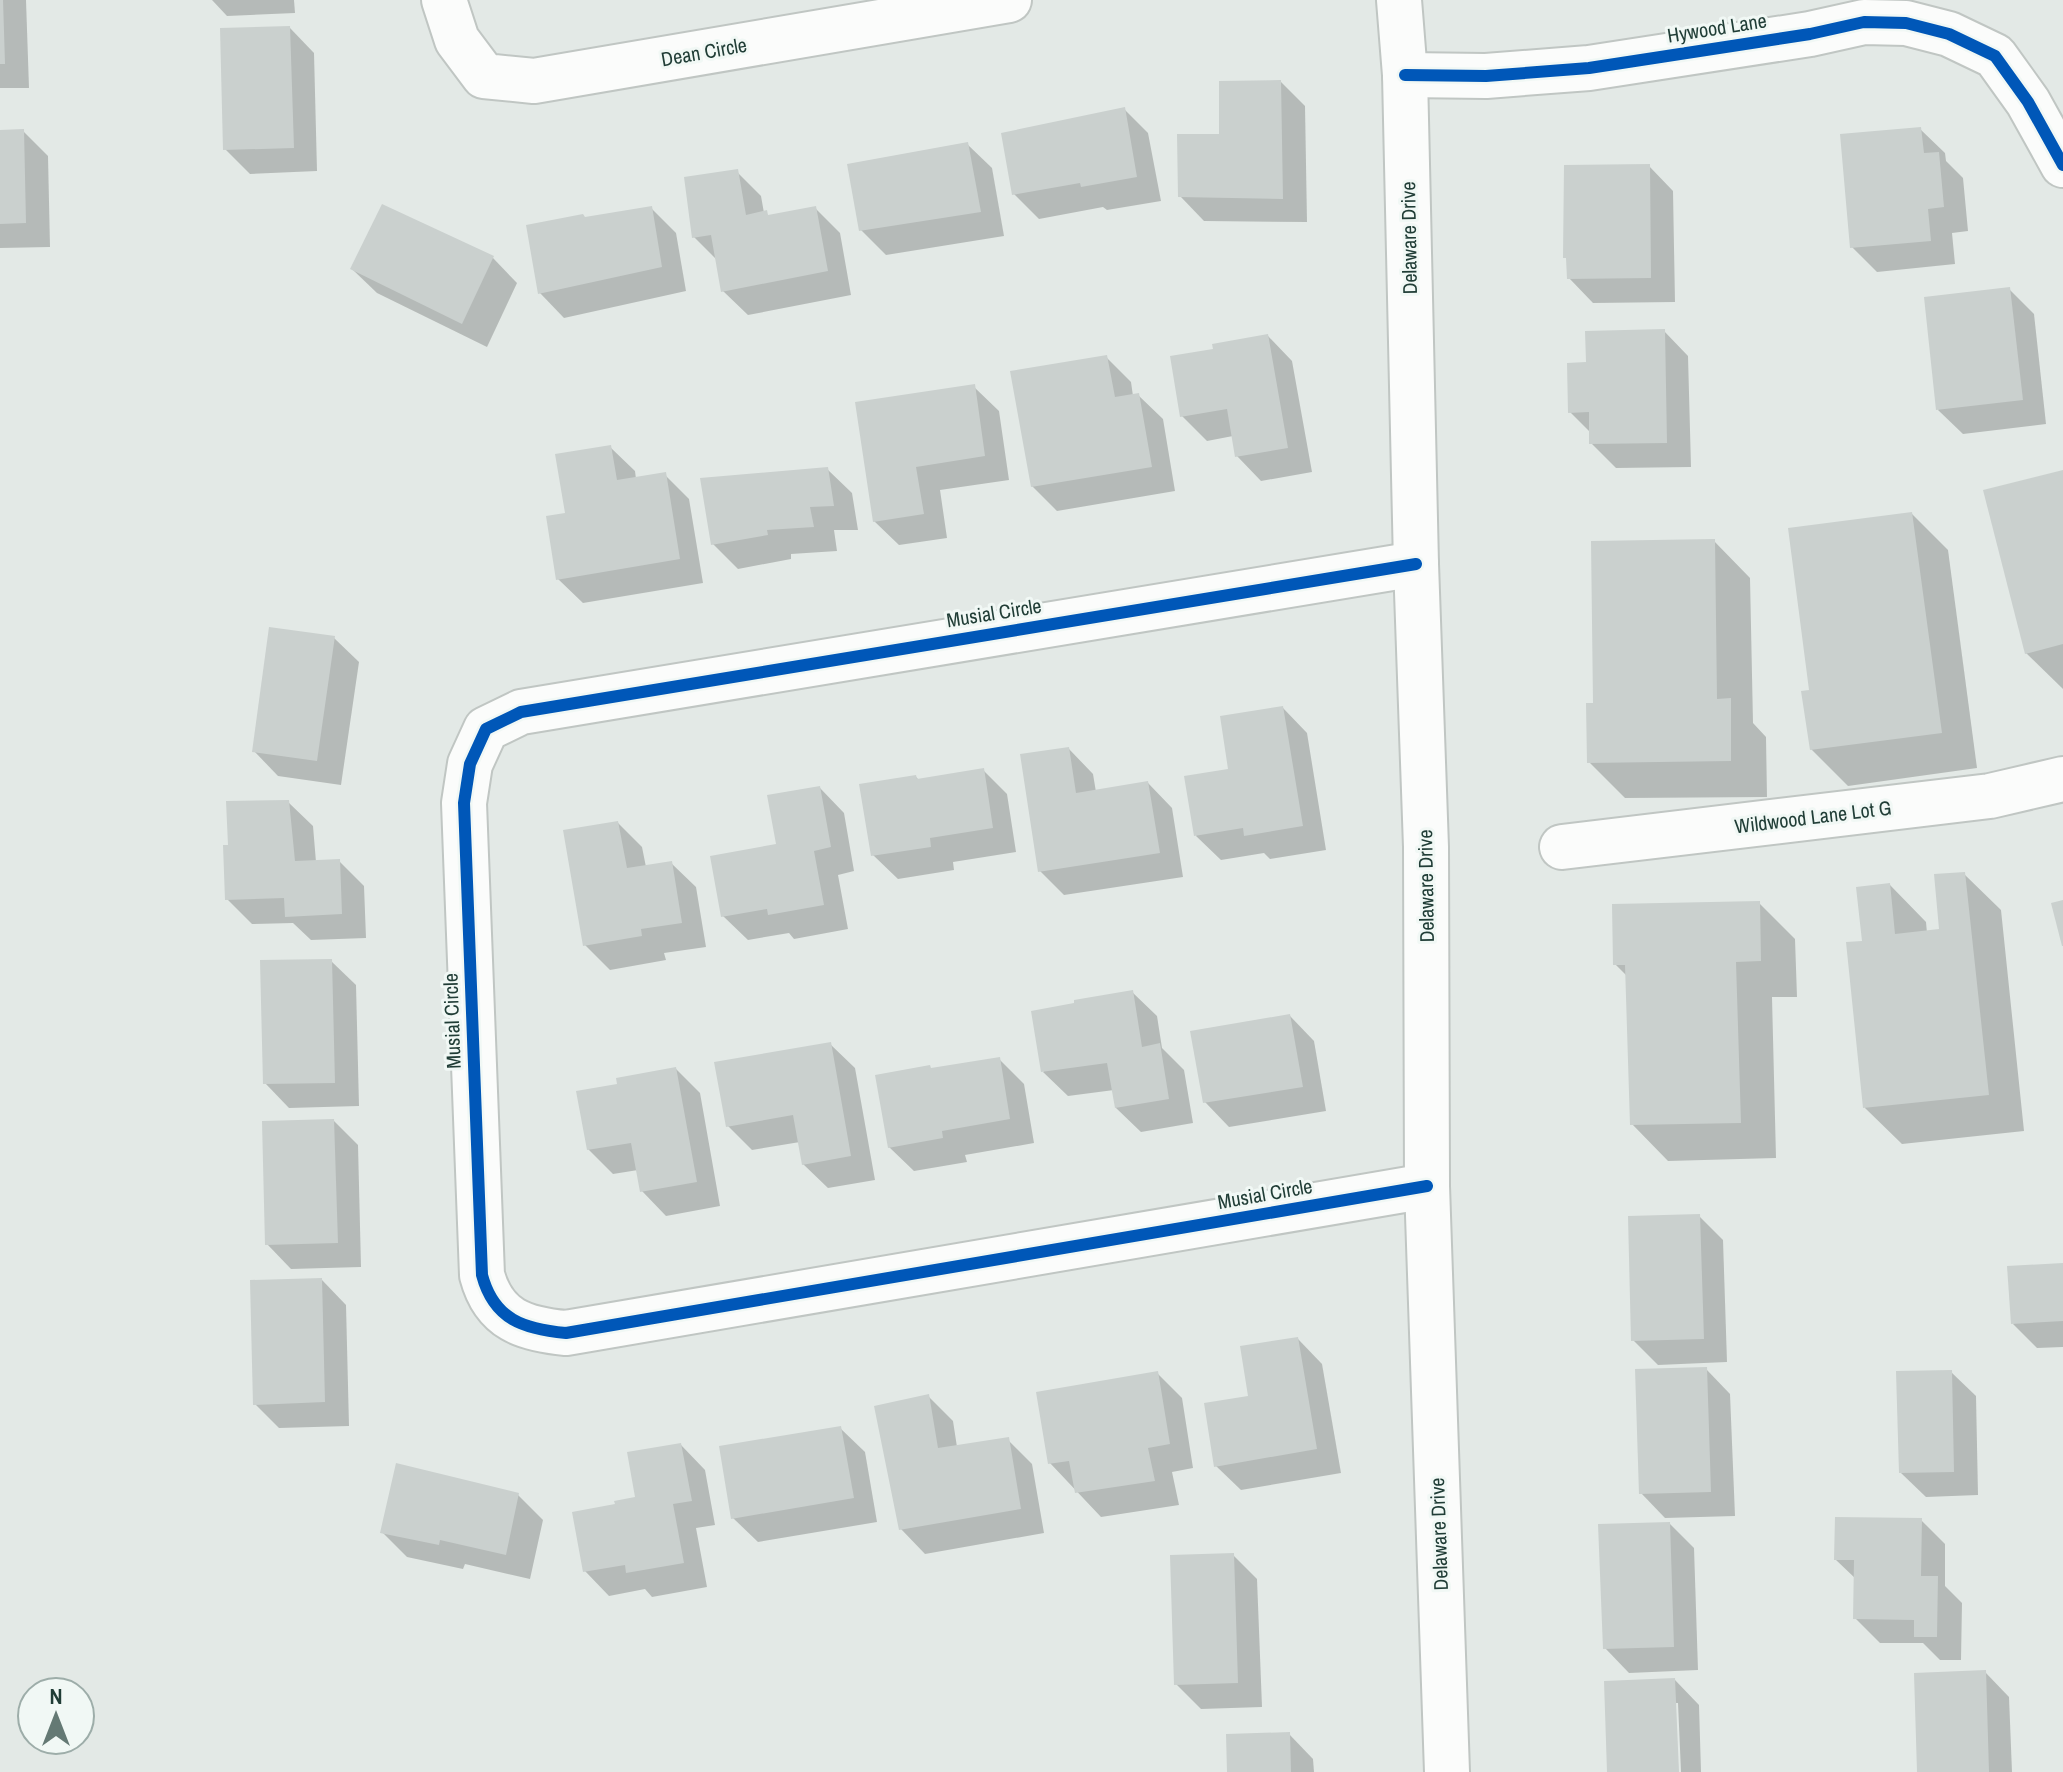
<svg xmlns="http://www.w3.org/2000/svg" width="2063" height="1772" font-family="'Archivo Narrow',sans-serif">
  <rect width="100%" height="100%" fill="#e3e9e6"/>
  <g fill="#0003">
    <polygon points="0,0 26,0 29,88 0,88"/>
    <polygon points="212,0 294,0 295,13 227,16"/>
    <polygon points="290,28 314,53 317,171 250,174 225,149"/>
    <polygon points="1281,82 1305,106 1307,222 1204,221 1180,196 1221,136"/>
    <polygon points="1124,109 1148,133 1161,201 1107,210 1103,207 1039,219 1014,194"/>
    <polygon points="1920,129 1945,153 1946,161 1963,178 1968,231 1952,233 1955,264 1877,272 1852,247"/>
    <polygon points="23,131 48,156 50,247 0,248 0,132"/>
    <polygon points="967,144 992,168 1004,236 886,255 861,230"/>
    <polygon points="1649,166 1673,191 1675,302 1593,303 1569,278 1568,260 1565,257"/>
    <polygon points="737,172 761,196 764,213 770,216 815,208 840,233 851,295 748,315 723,291 718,261 694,237"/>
    <polygon points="651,208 676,233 686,291 564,318 540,293 586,219"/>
    <polygon points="493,258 517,283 487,347 377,293 352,269"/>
    <polygon points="2010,290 2034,314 2046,424 1963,434 1938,410"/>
    <polygon points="1664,331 1688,356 1691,467 1616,468 1591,443 1591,433 1570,412 1588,364"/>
    <polygon points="1268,336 1292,361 1312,472 1261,481 1237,456 1233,436 1207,441 1182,416 1216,350"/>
    <polygon points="1106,357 1131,382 1133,396 1138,395 1163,419 1175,491 1057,511 1032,486"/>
    <polygon points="974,387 999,411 1009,480 940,490 947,538 899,545 874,521"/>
    <polygon points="610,447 635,471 636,479 665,475 689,499 703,583 583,603 558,579 567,515"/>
    <polygon points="827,469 852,493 858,530 834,530 837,551 791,554 791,559 738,569 713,544"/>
    <polygon points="2063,472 2063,689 2026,653"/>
    <polygon points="1912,514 1948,550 1977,768 1848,786 1811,749 1811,692"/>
    <polygon points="1714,541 1750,578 1753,723 1766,737 1767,797 1625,798 1589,762 1595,705"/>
    <polygon points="334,638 359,662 341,785 278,776 254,751"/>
    <polygon points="1283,708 1307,733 1326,850 1270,859 1264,853 1221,860 1196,836 1230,770"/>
    <polygon points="1069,749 1093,774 1096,792 1148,783 1172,808 1183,877 1064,895 1040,871"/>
    <polygon points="983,770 1007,794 1016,852 953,862 954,870 898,879 873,855 916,777 919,780"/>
    <polygon points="820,788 844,813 854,871 838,875 848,929 794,939 789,933 748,940 723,916"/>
    <polygon points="288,802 313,826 316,862 339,861 364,886 366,938 311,940 293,923 252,924 227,899 230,847"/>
    <polygon points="618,823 642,847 646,867 671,863 696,887 706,947 664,953 666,960 610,970 585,945"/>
    <polygon points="1964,874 2001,910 2024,1131 1902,1144 1865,1108 1890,885 1926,922 1927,933 1942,931"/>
    <polygon points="1759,903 1795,939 1797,997 1772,997 1776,1158 1668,1161 1632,1124 1627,976 1615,964"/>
    <polygon points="331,961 356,985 359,1106 289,1108 265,1083"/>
    <polygon points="1132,992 1157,1016 1162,1048 1184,1070 1193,1123 1141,1132 1116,1108 1114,1090 1068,1096 1043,1072"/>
    <polygon points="1290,1016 1314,1041 1326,1111 1229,1127 1205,1102"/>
    <polygon points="830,1044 855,1068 875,1180 828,1188 803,1164 800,1142 752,1150 728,1126"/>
    <polygon points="1000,1060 1024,1084 1034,1143 965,1155 967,1162 914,1171 889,1147 933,1070"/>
    <polygon points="676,1069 700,1093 720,1206 666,1216 642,1191 638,1170 613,1174 588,1149 620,1086"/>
    <polygon points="334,1121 358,1145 361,1267 291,1269 267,1244"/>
    <polygon points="1699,1216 1723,1240 1727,1362 1658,1365 1633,1340"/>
    <polygon points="2063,1265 2063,1347 2037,1348 2013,1324"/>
    <polygon points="322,1280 346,1305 349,1426 279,1428 255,1404"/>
    <polygon points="1298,1339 1322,1364 1341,1473 1241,1490 1216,1466"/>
    <polygon points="1706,1369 1730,1394 1735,1516 1665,1518 1641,1493"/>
    <polygon points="1951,1372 1976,1396 1978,1495 1926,1497 1901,1473"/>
    <polygon points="1157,1373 1182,1398 1193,1468 1172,1472 1179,1505 1101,1517 1050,1463"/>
    <polygon points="928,1396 953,1421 957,1447 1008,1440 1032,1464 1044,1533 925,1554 901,1529"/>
    <polygon points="840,1428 865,1452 877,1522 758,1542 733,1518"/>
    <polygon points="681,1445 705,1470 715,1525 696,1528 707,1587 652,1597 645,1589 609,1596 585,1571 617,1506 638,1498"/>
    <polygon points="518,1495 543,1520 530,1579 465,1564 463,1569 407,1557 382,1532"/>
    <polygon points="1921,1520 1945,1544 1945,1586 1962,1603 1961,1660 1940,1660 1923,1643 1880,1643 1855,1618 1856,1579 1836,1560"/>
    <polygon points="1670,1524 1694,1548 1698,1670 1629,1673 1605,1648"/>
    <polygon points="1233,1555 1257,1579 1262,1707 1201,1709 1176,1684"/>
    <polygon points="1985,1672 2009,1697 2012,1772 1919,1772"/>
    <polygon points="1675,1680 1699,1705 1701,1772 1681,1772 1678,1703 1674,1703 1677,1772 1609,1772"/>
    <polygon points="1289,1734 1313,1759 1314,1772 1229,1772"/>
  </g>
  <g fill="#cad0ce">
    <polygon points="0,0 3,0 5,64 0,64"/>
    <polygon points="290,26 294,148 223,150 220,28"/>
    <polygon points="1281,80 1283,199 1178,197 1177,134 1219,134 1219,81"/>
    <polygon points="1125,107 1137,177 1081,187 1080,183 1012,195 1001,133"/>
    <polygon points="1921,127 1924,153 1939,152 1944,207 1928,209 1931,241 1850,248 1840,134"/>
    <polygon points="24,129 26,223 0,224 0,130"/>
    <polygon points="968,142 981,212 859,231 847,164"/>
    <polygon points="1650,164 1651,278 1567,279 1566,258 1563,258 1564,165"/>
    <polygon points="738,169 746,215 767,210 768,215 816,206 828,271 721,292 711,235 692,238 684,177"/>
    <polygon points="382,204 494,256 462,324 350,269"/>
    <polygon points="652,206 662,267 538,294 526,225 583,214 585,217"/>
    <polygon points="2010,287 2023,400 1936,410 1924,297"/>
    <polygon points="1665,329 1667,443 1589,444 1589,412 1568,413 1567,363 1586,362 1585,331"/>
    <polygon points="1268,334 1288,448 1235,457 1227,409 1180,417 1170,356 1213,349 1212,344"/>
    <polygon points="1107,355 1115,397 1139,393 1152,467 1031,487 1010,371"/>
    <polygon points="975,384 985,456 916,467 924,514 873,522 855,402"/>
    <polygon points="611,445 617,480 666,472 680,559 556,580 546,516 565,513 555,454"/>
    <polygon points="828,467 834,506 810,507 814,527 767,530 768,535 711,545 700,478"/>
    <polygon points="2063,470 2063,644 2025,654 1983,490"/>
    <polygon points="1912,512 1942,733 1810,750 1801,691 1809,690 1788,528"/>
    <polygon points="1715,539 1717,699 1731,698 1731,761 1587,763 1586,703 1593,703 1591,541"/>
    <polygon points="269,627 335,636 317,761 252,752"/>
    <polygon points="1283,706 1303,826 1244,836 1243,828 1194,836 1184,776 1228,769 1220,716"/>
    <polygon points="1069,747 1076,793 1148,781 1160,853 1038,872 1020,754"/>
    <polygon points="984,768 993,828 930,838 931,847 871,856 859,784 916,775 917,779"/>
    <polygon points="820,786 831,847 814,851 824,905 768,915 767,909 721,917 710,856 776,844 767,795"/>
    <polygon points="289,800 295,861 340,859 342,914 285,917 284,898 225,900 223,845 228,845 226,801"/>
    <polygon points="618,821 627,868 672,861 682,923 641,929 642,936 583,946 563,830"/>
    <polygon points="1965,872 1989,1095 1863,1108 1846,942 1862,941 1856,887 1890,883 1895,934 1939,929 1934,874"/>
    <polygon points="2063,900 2063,946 2062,946 2051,903"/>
    <polygon points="1760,901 1761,961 1736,962 1741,1123 1630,1125 1625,965 1613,965 1612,904"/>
    <polygon points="332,959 335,1083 263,1084 260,960"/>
    <polygon points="1133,990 1142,1047 1160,1043 1169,1099 1115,1108 1107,1063 1041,1072 1031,1011 1074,1003 1074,1000"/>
    <polygon points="1290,1014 1303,1087 1203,1103 1190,1031"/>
    <polygon points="831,1042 851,1156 802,1165 793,1115 726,1127 714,1062"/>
    <polygon points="1000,1057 1010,1119 942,1131 943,1138 888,1148 875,1075 930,1065 931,1068"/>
    <polygon points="676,1067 697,1182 640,1192 631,1143 587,1150 576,1091 617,1084 616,1078"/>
    <polygon points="334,1119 338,1243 265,1245 262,1121"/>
    <polygon points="1700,1214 1704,1339 1631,1341 1628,1216"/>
    <polygon points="2063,1263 2063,1321 2011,1324 2007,1266"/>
    <polygon points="322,1278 325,1402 253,1405 250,1280"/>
    <polygon points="1298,1337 1317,1449 1214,1467 1204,1403 1248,1396 1240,1346"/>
    <polygon points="1707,1367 1711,1492 1639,1494 1635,1369"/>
    <polygon points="1952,1370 1954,1472 1899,1473 1896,1371"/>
    <polygon points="1158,1371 1170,1444 1148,1448 1155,1481 1075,1493 1069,1461 1048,1464 1036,1392"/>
    <polygon points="929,1394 938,1448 1009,1437 1021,1509 899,1530 874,1406"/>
    <polygon points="841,1426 854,1498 731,1519 719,1446"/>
    <polygon points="681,1443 692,1501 673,1504 684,1563 626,1573 625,1565 583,1572 572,1512 615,1504 614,1501 635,1497 627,1452"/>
    <polygon points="396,1463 519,1493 506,1555 440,1540 439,1545 380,1533"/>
    <polygon points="1835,1517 1922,1518 1921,1576 1938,1576 1937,1637 1914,1637 1914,1620 1853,1619 1854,1560 1834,1560"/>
    <polygon points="1670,1522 1674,1647 1603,1649 1598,1524"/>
    <polygon points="1234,1553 1238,1683 1174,1685 1170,1555"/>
    <polygon points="1986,1670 1989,1772 1917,1772 1914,1673"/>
    <polygon points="1675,1678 1679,1772 1607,1772 1604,1681"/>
    <polygon points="1290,1732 1291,1772 1227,1772 1226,1734"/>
  </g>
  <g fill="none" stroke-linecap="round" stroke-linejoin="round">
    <defs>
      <g id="minor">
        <polyline points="444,0 457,40 484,76 534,81 1009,0"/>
        <polyline points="1399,0 1405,75 1416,564 1426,847 1427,1186 1447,1772"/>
        <polyline points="1405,75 1486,76 1589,68 1810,34 1864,22 1906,23 1949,34 1995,56 2028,102 2063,165"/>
        <path d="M1416,564L521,712L486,729L470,764L464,803L482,1275C494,1320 524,1329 566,1333L1427,1186"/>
        <polyline points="1562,847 1990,796 2063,779"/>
      </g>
    </defs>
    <use href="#minor" stroke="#c0c6c3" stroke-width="48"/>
    <use href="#minor" stroke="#fbfcfb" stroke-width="44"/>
    <defs>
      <g id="cycleway">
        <polyline points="1405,75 1486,76 1589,68 1810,34 1864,22 1906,23 1949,34 1995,56 2028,102 2063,165"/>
        <path d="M1416,564L521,712L486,729L470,764L464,803L482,1275C494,1320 524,1329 566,1333L1427,1186"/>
      </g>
    </defs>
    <use href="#cycleway" stroke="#f1f8f5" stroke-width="17"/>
    <use href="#cycleway" stroke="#0057b8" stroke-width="12"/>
  </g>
  <g text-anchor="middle" stroke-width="6" stroke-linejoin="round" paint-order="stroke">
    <g font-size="20" fill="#203d36" stroke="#f1f8f5">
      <text transform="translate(1717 28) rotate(-9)" y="7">Hywood Lane</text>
      <text transform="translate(704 52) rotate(-10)" y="7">Dean Circle</text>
      <text transform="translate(1409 238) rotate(-91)" y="7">Delaware Drive</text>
      <text transform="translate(994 613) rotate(-9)" y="7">Musial Circle</text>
      <text transform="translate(1813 817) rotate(-7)" y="7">Wildwood Lane Lot G</text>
      <text transform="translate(1426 886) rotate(-91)" y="7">Delaware Drive</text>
      <text transform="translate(452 1021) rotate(-92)" y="7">Musial Circle</text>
      <text transform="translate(1265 1194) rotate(-10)" y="7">Musial Circle</text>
      <text transform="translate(1439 1534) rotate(-92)" y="7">Delaware Drive</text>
    </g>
  </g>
  <g transform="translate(56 1716)"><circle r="38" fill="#f1f8f5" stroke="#9dada9" stroke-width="2"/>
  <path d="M0-6L14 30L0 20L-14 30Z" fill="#647974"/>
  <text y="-12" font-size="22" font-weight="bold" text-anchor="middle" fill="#203d36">N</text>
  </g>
</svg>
